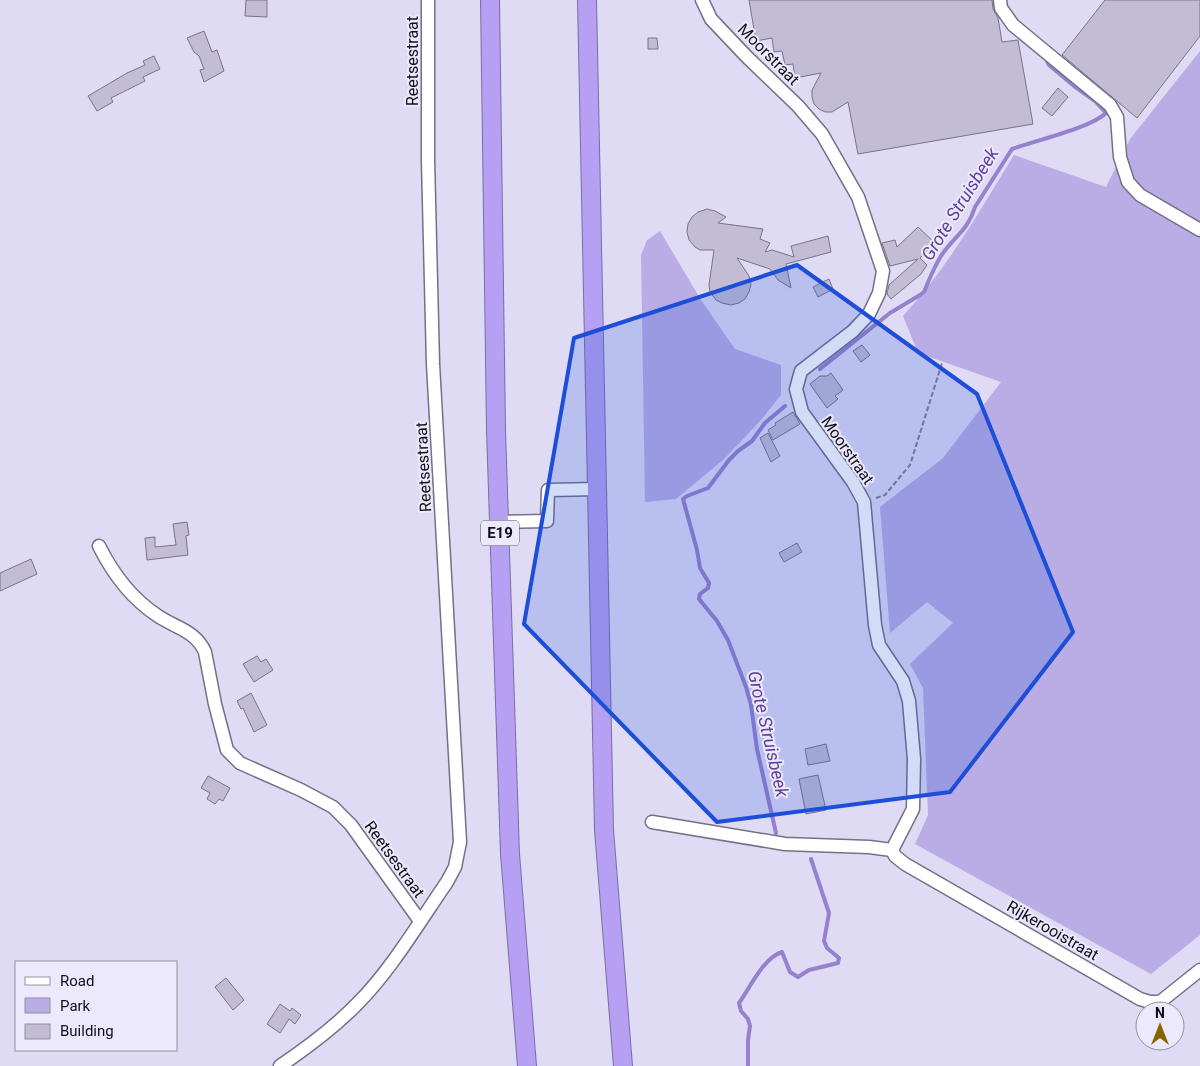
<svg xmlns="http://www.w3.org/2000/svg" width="1200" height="1066" font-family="Roboto,sans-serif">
  <rect width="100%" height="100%" fill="#e0dbf4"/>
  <g fill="#baade6">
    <path d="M1200,51V935L1151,974L915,844L928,815L923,688L910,664L953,623L927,602L890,633L880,507L943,458L1001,382L918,353L903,316C947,269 980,210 1014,155L1106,187L1130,139Z"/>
    <polygon points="660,231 701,300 735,349 781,365 781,395 761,420 724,459 676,499 645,502 641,255 647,240"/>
  </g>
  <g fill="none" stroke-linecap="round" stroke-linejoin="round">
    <g stroke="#9581cc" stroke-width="4">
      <path d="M820,369L890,313L920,295L924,292C929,280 934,267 941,256C953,237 968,231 975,207L1012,149C1034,141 1091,128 1106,113L1095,101L1074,86L1049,65L1047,61"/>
      <polyline points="776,833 757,749 751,705 746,687 728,640 717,621 699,599 700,594 708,588 709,583 700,568 697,550 683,499 687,496 708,488 729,460 738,451 752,441 765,423 785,406"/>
      <path d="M748,1066V1040L750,1026L748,1019L741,1011L739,1003C750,988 763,958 782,952L790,972L798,977L809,970L838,963L839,958L827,948L824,941L829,913L811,859"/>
    </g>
  </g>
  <g fill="#c2bdd5" stroke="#78738a">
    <polygon points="246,0 267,0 267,17 245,16"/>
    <polygon points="749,0 992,0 993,9 998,18 1002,42 1018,40 1033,124 858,154 848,102 832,112 825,112 819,109 814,104 812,97 812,90 821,73 795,78 793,64 785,65 782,51 774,52 772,38 756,41"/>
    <polygon points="1105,0 1200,0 1200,36 1137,118 1062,55"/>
    <polygon points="204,31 212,52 217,50 224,71 204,82 200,70 204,69 199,56 194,52 187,38"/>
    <polygon points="648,38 657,38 658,49 648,49"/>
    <polygon points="154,56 160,69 143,77 145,81 111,98 113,102 97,111 88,96 127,73 145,65 143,61"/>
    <polygon points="1058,88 1068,97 1052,116 1042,108"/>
    <polygon points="707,209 715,211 726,217 718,223 763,229 760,239 770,243 765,252 772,250 794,257 791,246 828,236 831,252 786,264 791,288 778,280 770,269 737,258 749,276 751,284 749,292 745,299 739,303 731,305 722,303 716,300 710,292 709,285 714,250 700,250 695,247 689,240 687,232 688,224 692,217 698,212"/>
    <polygon points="918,227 935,243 920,258 927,265 921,274 891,299 887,294 889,285 918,259 890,266 882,243 895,240 897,247"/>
    <polygon points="829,279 833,289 818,297 813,287"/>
    <polygon points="862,345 870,355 861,362 853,351"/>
    <polygon points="831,373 843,390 835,396 838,399 827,408 810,384 820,376 827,376"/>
    <polygon points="793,412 800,424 773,440 768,430 776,425 775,423"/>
    <polygon points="768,433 780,456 771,462 760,438"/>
    <polygon points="187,522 189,535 186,536 188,555 147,560 145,538 155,537 155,547 176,545 173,524"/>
    <polygon points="797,543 802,552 784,562 779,553"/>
    <polygon points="31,559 37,574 0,591 0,573"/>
    <polygon points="257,656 261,662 266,659 273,670 254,682 243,664"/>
    <polygon points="251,693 267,725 254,732 243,708 241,709 237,701"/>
    <polygon points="826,744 830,761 808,765 805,749"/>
    <polygon points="818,775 826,810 806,814 799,779"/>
    <polygon points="208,776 230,788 223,801 219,799 215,804 207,799 210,793 201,788"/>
    <polygon points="226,978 244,1000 233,1010 215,987"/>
    <polygon points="280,1004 290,1011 292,1008 301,1015 295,1024 289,1019 280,1033 267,1024"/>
  </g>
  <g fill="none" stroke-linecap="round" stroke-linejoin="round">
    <defs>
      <g id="minor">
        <polyline points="702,0 711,19 746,56 798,106 822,134 858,197 883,271 879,293 869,314 853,331 801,371 796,389 802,412 853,482 864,502 875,625 879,645 903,681 909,701 914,759 913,809 892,850"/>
        <polyline points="1000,0 1001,8 1013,25 1110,105 1117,117 1120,157 1128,182 1140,195 1200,230"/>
        <polyline points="499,522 547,521 548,490 598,489"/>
        <path d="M99,546C112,572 132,599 158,616C176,628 196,631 205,652L215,704L227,750L240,763L301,790L333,807L351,825L420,921"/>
        <polyline points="652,822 785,844 869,847 892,850"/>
        <polyline points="892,850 895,856 905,864 1140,999 1150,1002 1160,1002 1200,970"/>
        <path d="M280,1066C308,1047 335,1027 358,1003C391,970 420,921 447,882L455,867L460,842L433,364L428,160V0"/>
      </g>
      <g id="highway">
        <polyline points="490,0 496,430 510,854 527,1066"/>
        <polyline points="587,0 604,830 623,1066"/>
      </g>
    </defs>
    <use href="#minor" stroke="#747086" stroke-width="15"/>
    <use href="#highway" stroke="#7b6da5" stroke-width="20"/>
    <polyline stroke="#848092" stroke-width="2" stroke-dasharray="5 2.5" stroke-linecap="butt" points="876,498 885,495 910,465 942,363"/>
    <use href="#minor" stroke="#fff" stroke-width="12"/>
    <use href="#highway" stroke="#b5a0f3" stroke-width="18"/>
  </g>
  <path fill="#1d4ed8" fill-opacity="0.2" stroke="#1d4ed8" stroke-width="4" stroke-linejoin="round" d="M797,265L977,394L1073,632L950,792L717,822L524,624L574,338Z"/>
  <g text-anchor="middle" stroke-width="4" stroke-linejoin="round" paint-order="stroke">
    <rect fill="#ede9fd" stroke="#524f5b" stroke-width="1" x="481" y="520.5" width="38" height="25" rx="4"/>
    <g font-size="15" font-weight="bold" fill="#0f0d15">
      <text x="500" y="538">E19</text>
    </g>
    <g font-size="16" fill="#0f0d15" stroke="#ede9fd">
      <text transform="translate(769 54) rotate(45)" y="6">Moorstraat</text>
      <text transform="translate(412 61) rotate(-90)" y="6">Reetsestraat</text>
      <text transform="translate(848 450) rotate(55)" y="6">Moorstraat</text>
      <text transform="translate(423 467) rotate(-93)" y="6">Reetsestraat</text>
      <text transform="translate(395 859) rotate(54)" y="6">Reetsestraat</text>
      <text transform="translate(1053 930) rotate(30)" y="6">Rijkerooistraat</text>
    </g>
    <g font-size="18" font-style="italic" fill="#5e409b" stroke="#ede9fd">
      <text transform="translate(960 204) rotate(-58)" y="6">Grote Struisbeek</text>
      <text transform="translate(768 734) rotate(77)" y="6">Grote Struisbeek</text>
    </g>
  </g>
  <rect x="15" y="961" width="162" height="90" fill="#ede9fd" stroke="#9491a0"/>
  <rect x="25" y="977" width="25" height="8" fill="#ffffff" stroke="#9491a0"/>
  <text x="60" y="986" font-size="15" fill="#0f0d15">Road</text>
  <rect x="25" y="998" width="25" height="15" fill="#baade6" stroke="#9491a0"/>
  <text x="60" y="1011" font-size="15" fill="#0f0d15">Park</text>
  <rect x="25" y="1024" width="25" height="15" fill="#c2bdd5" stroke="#9491a0"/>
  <text x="60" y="1036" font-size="15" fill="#0f0d15">Building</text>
  <g transform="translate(1160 1026)"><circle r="24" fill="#ede9fd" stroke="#9491a0"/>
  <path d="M0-4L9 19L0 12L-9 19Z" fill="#866400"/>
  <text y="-8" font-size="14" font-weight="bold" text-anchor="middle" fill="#0f0d15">N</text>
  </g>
</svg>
